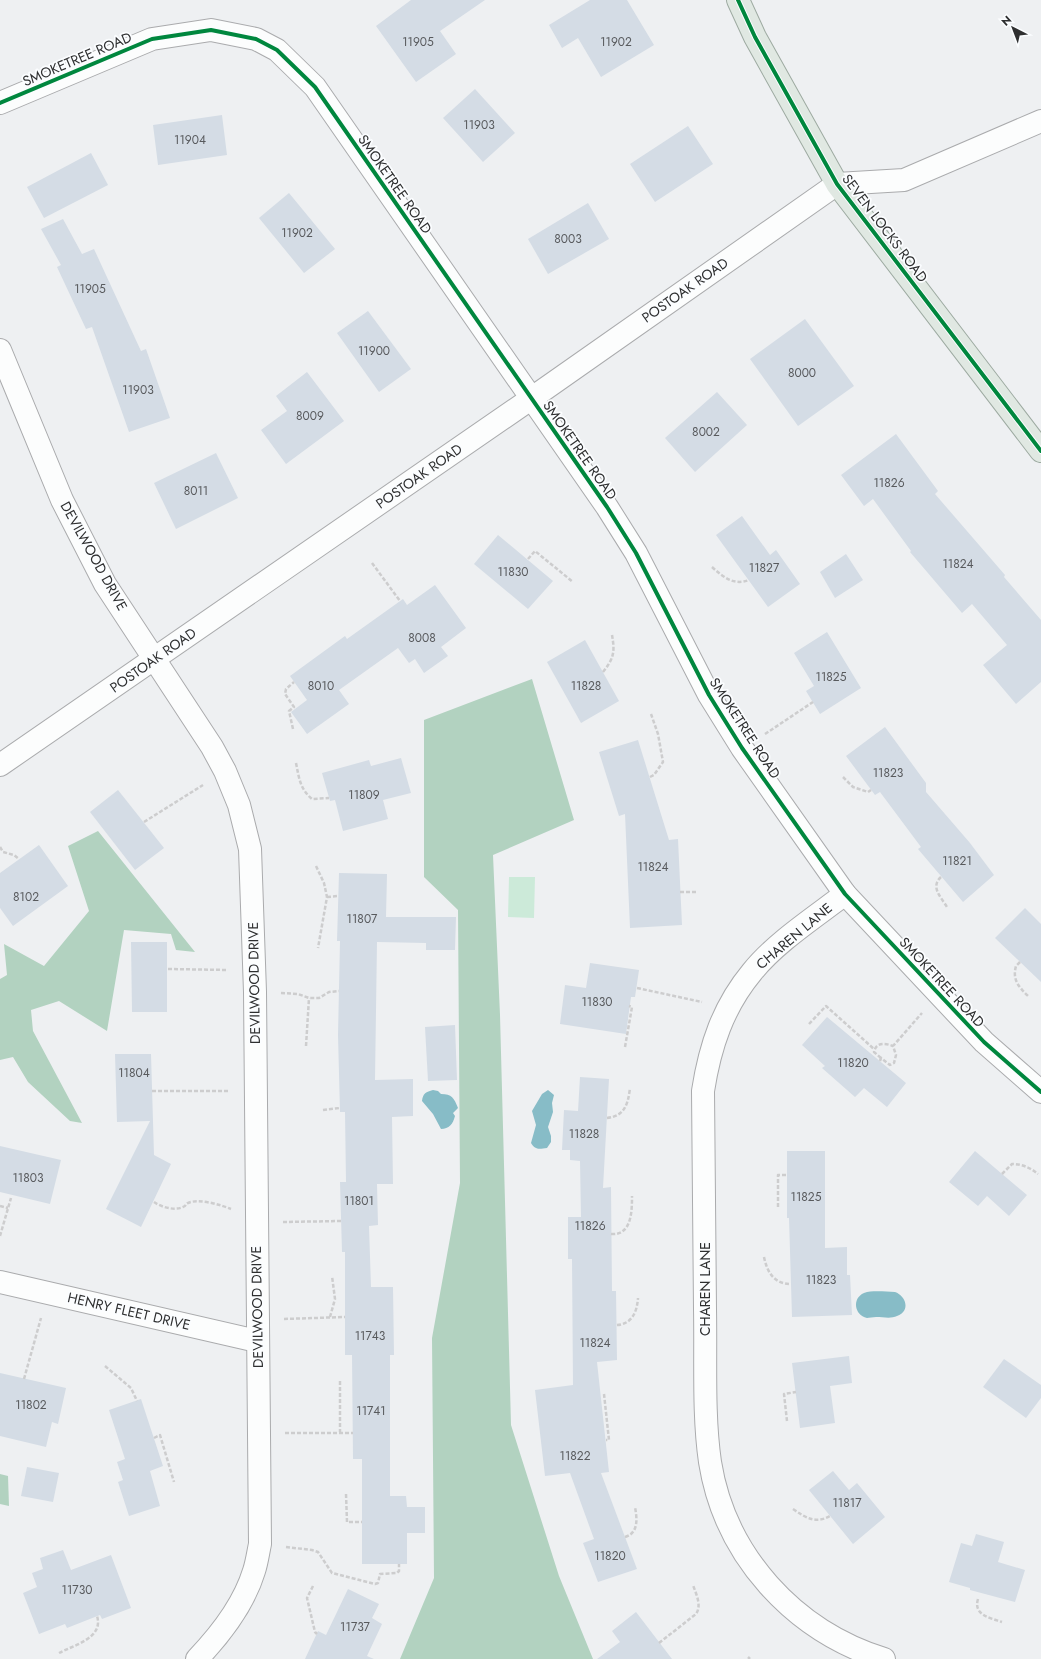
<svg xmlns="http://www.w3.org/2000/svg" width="1041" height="1659" font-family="Jost,sans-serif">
  <rect width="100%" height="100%" fill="#eef0f2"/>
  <polygon fill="#ccead9" points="509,877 535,877 534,918 508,917"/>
  <g fill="#b2d2c0">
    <polygon points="532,679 574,820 493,855 500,1015 511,1425 559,1576 593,1659 400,1659 434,1578 432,1338 460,1183 458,910 424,877 424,720"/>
    <polygon points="98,831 195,952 176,950 171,934 124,930 107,1031 59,1001 31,1010 33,1031 82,1123 70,1121 28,1082 13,1057 0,1060 0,979 7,975 4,944 44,966 89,911 68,846"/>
    <polygon points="0,1474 8,1476 9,1506 0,1504"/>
  </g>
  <g fill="#87bcc7">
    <path d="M433,1090L438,1091L441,1094C452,1094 454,1098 458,1108L453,1113L455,1116C453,1124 449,1129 441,1129L433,1114L422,1101C423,1093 426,1092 433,1090Z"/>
    <path d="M548,1090L554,1095L552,1103L553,1112L548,1127L551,1136V1142L547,1148C539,1149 535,1150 531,1143L536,1125L532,1111L542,1094Z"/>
    <path d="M895,1292C906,1296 911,1311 897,1316C891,1319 883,1317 876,1317C873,1317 869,1318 867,1318C854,1315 852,1298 864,1293C873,1290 886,1292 895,1292Z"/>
  </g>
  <g fill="#d4dce5">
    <polygon points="411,0 485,0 440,31 456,54 416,82 376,26"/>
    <polygon points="590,0 627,0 654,45 601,77 578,38 562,48 549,25"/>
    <polygon points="475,89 515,133 483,162 443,118"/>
    <polygon points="222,115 227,155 158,165 153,125"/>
    <polygon points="688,126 713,164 655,202 630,164"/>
    <polygon points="91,153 108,185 44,218 27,187"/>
    <polygon points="289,193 335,249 304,273 259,218"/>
    <polygon points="588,203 609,239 548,274 528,239"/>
    <polygon points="63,219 82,254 94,249 141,351 146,349 170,418 129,432 92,327 86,329 57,267 61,265 41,229"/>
    <polygon points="368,311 411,369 379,392 337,333"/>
    <polygon points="805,319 854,386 798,426 750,359"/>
    <polygon points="307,372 344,421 286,464 261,430 287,411 276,396"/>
    <polygon points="717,392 747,425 695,472 665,438"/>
    <polygon points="896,434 938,491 935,494 1005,575 1004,577 1041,620 1041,682 1016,704 983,665 1007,645 972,604 962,613 910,552 911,551 873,499 864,506 841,475"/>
    <polygon points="216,453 238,498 176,529 154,483"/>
    <polygon points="742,516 770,555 776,550 800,584 768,607 716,535"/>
    <polygon points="498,535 553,581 528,609 474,564"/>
    <polygon points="846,554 863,580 835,598 820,572"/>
    <polygon points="435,585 466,628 441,647 448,656 424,673 415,659 409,663 398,648 339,690 349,704 307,734 291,712 307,700 290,676 345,636 347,639 403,599 407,605"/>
    <polygon points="827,632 861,688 820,714 806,691 814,686 794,653"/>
    <polygon points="585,640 619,701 581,723 547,662"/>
    <polygon points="885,727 926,783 926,792 970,843 994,875 963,902 918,849 921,847 880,792 875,795 846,756"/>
    <polygon points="638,740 669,840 678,839 682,925 630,928 625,814 619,816 599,752"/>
    <polygon points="401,758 411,793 383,800 388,819 343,831 335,800 330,801 322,773 369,760 371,766"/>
    <polygon points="118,790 164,848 135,870 90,812"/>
    <polygon points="39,845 68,886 13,926 0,908 0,873"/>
    <polygon points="339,873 387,874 386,917 456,917 455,950 426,950 426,943 377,942 375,1080 413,1079 413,1116 392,1117 393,1184 377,1184 378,1225 369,1226 371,1287 393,1287 394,1355 390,1355 390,1496 406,1496 407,1507 425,1507 425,1533 407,1533 407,1564 362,1564 362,1459 353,1459 352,1355 345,1355 345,1252 342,1252 340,1182 346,1182 345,1112 340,1112 338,1035 340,941 337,941"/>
    <polygon points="1025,908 1041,924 1041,982 995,938"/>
    <polygon points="131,942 167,942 167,1012 132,1012"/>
    <polygon points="590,963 639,970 635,997 631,997 626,1034 560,1024 565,985 586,988"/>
    <polygon points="827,1017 906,1083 887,1107 864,1088 855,1097 822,1068 825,1066 802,1045"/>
    <polygon points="455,1025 457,1080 428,1081 425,1027"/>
    <polygon points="115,1054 151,1054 154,1155 171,1164 141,1227 106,1209 150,1121 117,1122"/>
    <polygon points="580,1077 609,1079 603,1188 611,1187 612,1291 616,1291 617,1360 597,1362 609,1472 601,1473 637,1569 598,1582 583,1543 594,1539 570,1473 545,1476 535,1390 573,1385 572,1259 568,1259 568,1217 581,1217 580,1161 570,1160 570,1150 562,1150 564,1110 578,1111"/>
    <polygon points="0,1146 61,1160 50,1204 0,1192"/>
    <polygon points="787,1151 825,1151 825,1248 847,1247 847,1275 850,1275 852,1315 792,1317 789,1218 787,1218"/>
    <polygon points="975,1151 1027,1195 1009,1216 987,1196 978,1206 949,1182"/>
    <polygon points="849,1356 852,1383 830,1386 835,1423 800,1428 792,1363"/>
    <polygon points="1004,1359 1041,1385 1041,1398 1026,1418 983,1387"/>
    <polygon points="0,1373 66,1388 58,1424 52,1422 46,1447 0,1436"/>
    <polygon points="141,1399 163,1466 150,1471 160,1506 129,1516 118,1482 123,1480 117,1462 125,1459 109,1410"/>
    <polygon points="27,1467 59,1473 53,1502 21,1496"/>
    <polygon points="833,1471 849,1490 857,1483 885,1517 853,1544 809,1490"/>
    <polygon points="976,1534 1004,1542 998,1562 1025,1570 1015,1602 970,1590 970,1588 949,1582 961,1543 972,1546"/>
    <polygon points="63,1550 71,1570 111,1555 131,1608 102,1619 100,1615 67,1628 65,1624 39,1634 23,1593 37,1587 32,1573 43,1569 40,1558"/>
    <polygon points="348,1589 379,1604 372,1618 382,1624 367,1656 374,1659 305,1659 318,1631 326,1635"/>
    <polygon points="636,1612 672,1659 597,1659 620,1642 612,1631"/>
  </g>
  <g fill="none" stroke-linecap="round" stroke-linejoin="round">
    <defs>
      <g id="minor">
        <polyline points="0,103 152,39 211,30 256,39 277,50 315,87 607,507 636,553 709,695 742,748 845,894 984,1042 1041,1092"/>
        <path d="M0,350L62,500L105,584L212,747L225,771L239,805L250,849L255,992L260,1544C258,1553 257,1562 254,1571C244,1604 220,1635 197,1659"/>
        <polyline points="0,765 532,398 837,184 904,180 1041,121"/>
        <path d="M845,894C815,917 775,943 752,972C723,1007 710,1046 703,1091C704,1164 705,1237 705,1309C706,1359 703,1414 710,1462C725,1556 794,1631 884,1659"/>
        <polyline points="0,1282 257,1341"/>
      </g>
      <polyline id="major" points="738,0 755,37 837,184 1041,451"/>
    </defs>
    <use href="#minor" stroke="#aaabad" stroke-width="24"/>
    <use href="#major" stroke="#9daaa1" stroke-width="24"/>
    <g stroke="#cdcdce" stroke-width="2.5" stroke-dasharray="4 2" stroke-linecap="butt">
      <polyline points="528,559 535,551 573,582"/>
      <polyline points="372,563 400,601"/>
      <path d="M712,567C723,577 734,586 749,580"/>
      <path d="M603,672C614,658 615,652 612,635"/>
      <polyline points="293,729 289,711 294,707 285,694 286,689 294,682"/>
      <polyline points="765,734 813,702"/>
      <path d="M296,763C299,778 300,789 312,799L329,798"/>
      <polyline points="650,777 654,775 663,762 658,734 651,714"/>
      <polyline points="843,777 853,787 868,792 871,790"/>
      <polyline points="144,822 203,785"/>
      <polyline points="0,847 3,852 14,855 19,859"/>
      <polyline points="316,866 324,883 327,897 318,948"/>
      <path d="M941,877C930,887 941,897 947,907"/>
      <polyline points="680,892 697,892"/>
      <polyline points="327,897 338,896"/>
      <path d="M1020,962L1016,966C1012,980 1019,987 1028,996"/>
      <polyline points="168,969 228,970"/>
      <polyline points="637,988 702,1002"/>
      <polyline points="281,993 298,994 309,998 319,998 329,992 339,991"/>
      <polyline points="809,1024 826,1006 874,1049"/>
      <polyline points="306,1046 309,998"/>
      <polyline points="625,1047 632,1007 629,1006"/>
      <path d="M881,1058L874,1052C876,1042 885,1043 893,1046"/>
      <polyline points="880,1061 881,1058 890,1065 894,1063 896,1055 893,1046 922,1013"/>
      <polyline points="152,1091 230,1091"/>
      <polyline points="323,1110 340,1108"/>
      <path d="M607,1118C625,1116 628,1104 630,1088"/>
      <path d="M1002,1174L1012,1164C1022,1164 1031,1168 1038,1174"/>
      <path d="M154,1202C161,1207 174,1211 183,1207C187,1205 185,1204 188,1203C199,1198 221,1205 231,1209"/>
      <polyline points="0,1206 8,1208"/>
      <polyline points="778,1207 778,1175 787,1175"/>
      <polyline points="283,1222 341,1221"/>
      <path d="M611,1234C632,1236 632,1210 632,1196"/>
      <polyline points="0,1236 11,1198"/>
      <path d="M764,1257C767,1272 774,1284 791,1284"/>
      <polyline points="330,1317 335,1299 332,1276"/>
      <polyline points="284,1319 345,1317"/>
      <path d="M617,1325C632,1324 637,1312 638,1298"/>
      <polyline points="105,1366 131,1388 137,1401"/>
      <polyline points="24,1379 41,1318"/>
      <polyline points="340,1381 340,1432"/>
      <polyline points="604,1394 609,1440 606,1440"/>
      <polyline points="787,1421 784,1394 796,1392"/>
      <polyline points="285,1433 353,1433"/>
      <polyline points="154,1438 160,1435 174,1482"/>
      <polyline points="346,1494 347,1522 362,1522"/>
      <path d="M793,1509C806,1518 816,1524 830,1516"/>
      <path d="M625,1537C639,1533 637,1518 635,1507"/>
      <polyline points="286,1547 312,1550 318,1552 332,1573 375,1584 378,1583 380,1574 397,1573 399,1571 399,1564"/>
      <polyline points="313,1586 307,1598 315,1632 317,1634"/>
      <path d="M978,1599C973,1615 990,1618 1002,1622"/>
      <path d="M659,1643L696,1614C702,1605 696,1594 693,1585"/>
      <path d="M59,1653C74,1645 104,1638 97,1616"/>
      <polyline points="748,1657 750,1659"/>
    </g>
    <use href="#minor" stroke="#fcfdfd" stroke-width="22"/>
    <use href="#major" stroke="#e0e8e2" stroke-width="22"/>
    <defs>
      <g id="cycleway">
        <polyline points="738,0 755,37 837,184 1041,451"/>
        <polyline points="0,103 152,39 211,30 256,39 277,50 315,87 607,507 636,553 709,695 742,748 845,894 984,1042 1041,1092"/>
      </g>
    </defs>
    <use href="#cycleway" stroke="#fbfdff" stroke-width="6"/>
    <use href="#cycleway" stroke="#00873e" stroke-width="4"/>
  </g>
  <g text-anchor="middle" stroke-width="3.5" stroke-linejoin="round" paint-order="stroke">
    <g font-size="12" fill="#585a5d">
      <text x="418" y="46">11905</text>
      <text x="616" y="46">11902</text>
      <text x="479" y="129">11903</text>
      <text x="190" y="144">11904</text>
      <text x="297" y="237">11902</text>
      <text x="568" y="243">8003</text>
      <text x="90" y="293">11905</text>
      <text x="374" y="355">11900</text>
      <text x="802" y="377">8000</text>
      <text x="138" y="394">11903</text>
      <text x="310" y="420">8009</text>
      <text x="706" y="436">8002</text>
      <text x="889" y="487">11826</text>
      <text x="196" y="495">8011</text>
      <text x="958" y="568">11824</text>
      <text x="764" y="572">11827</text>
      <text x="513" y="576">11830</text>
      <text x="422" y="642">8008</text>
      <text x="831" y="681">11825</text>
      <text x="321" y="690">8010</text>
      <text x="586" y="690">11828</text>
      <text x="888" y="777">11823</text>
      <text x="364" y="799">11809</text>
      <text x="957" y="865">11821</text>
      <text x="653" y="871">11824</text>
      <text x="26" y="901">8102</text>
      <text x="362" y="923">11807</text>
      <text x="597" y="1006">11830</text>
      <text x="853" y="1067">11820</text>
      <text x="134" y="1077">11804</text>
      <text x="584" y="1138">11828</text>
      <text x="28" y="1182">11803</text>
      <text x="806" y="1201">11825</text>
      <text x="359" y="1205">11801</text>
      <text x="590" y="1230">11826</text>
      <text x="821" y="1284">11823</text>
      <text x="370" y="1340">11743</text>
      <text x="595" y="1347">11824</text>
      <text x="31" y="1409">11802</text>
      <text x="371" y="1415">11741</text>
      <text x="575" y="1460">11822</text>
      <text x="847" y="1507">11817</text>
      <text x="610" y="1560">11820</text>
      <text x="77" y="1594">11730</text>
      <text x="355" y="1631">11737</text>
    </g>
    <g font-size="14" fill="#2e2f30" stroke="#fbfdff">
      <text transform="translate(77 59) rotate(-23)" y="5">SMOKETREE ROAD</text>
      <text transform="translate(395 184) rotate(55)" y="5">SMOKETREE ROAD</text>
      <text transform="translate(885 228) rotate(53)" y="5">SEVEN LOCKS ROAD</text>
      <text transform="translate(685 290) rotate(-35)" y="5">POSTOAK ROAD</text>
      <text transform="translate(580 450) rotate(55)" y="5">SMOKETREE ROAD</text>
      <text transform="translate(419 476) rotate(-35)" y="5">POSTOAK ROAD</text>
      <text transform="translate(94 556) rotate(61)" y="5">DEVILWOOD DRIVE</text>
      <text transform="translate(153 660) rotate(-35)" y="5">POSTOAK ROAD</text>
      <text transform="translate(745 728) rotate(57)" y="5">SMOKETREE ROAD</text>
      <text transform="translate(794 936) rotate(-40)" y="5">CHAREN LANE</text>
      <text transform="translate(942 982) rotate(47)" y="5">SMOKETREE ROAD</text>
      <text transform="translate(254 983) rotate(-91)" y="5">DEVILWOOD DRIVE</text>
      <text transform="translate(705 1289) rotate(-90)" y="5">CHAREN LANE</text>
      <text transform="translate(257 1307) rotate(-91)" y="5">DEVILWOOD DRIVE</text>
      <text transform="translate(129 1311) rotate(13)" y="5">HENRY FLEET DRIVE</text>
    </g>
  </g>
  <g transform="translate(1013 28) rotate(318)" stroke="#fbfdff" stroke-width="3" paint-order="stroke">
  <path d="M0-3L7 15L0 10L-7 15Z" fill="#2e2f30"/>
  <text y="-6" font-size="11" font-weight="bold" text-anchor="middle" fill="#2e2f30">N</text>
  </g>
</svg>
